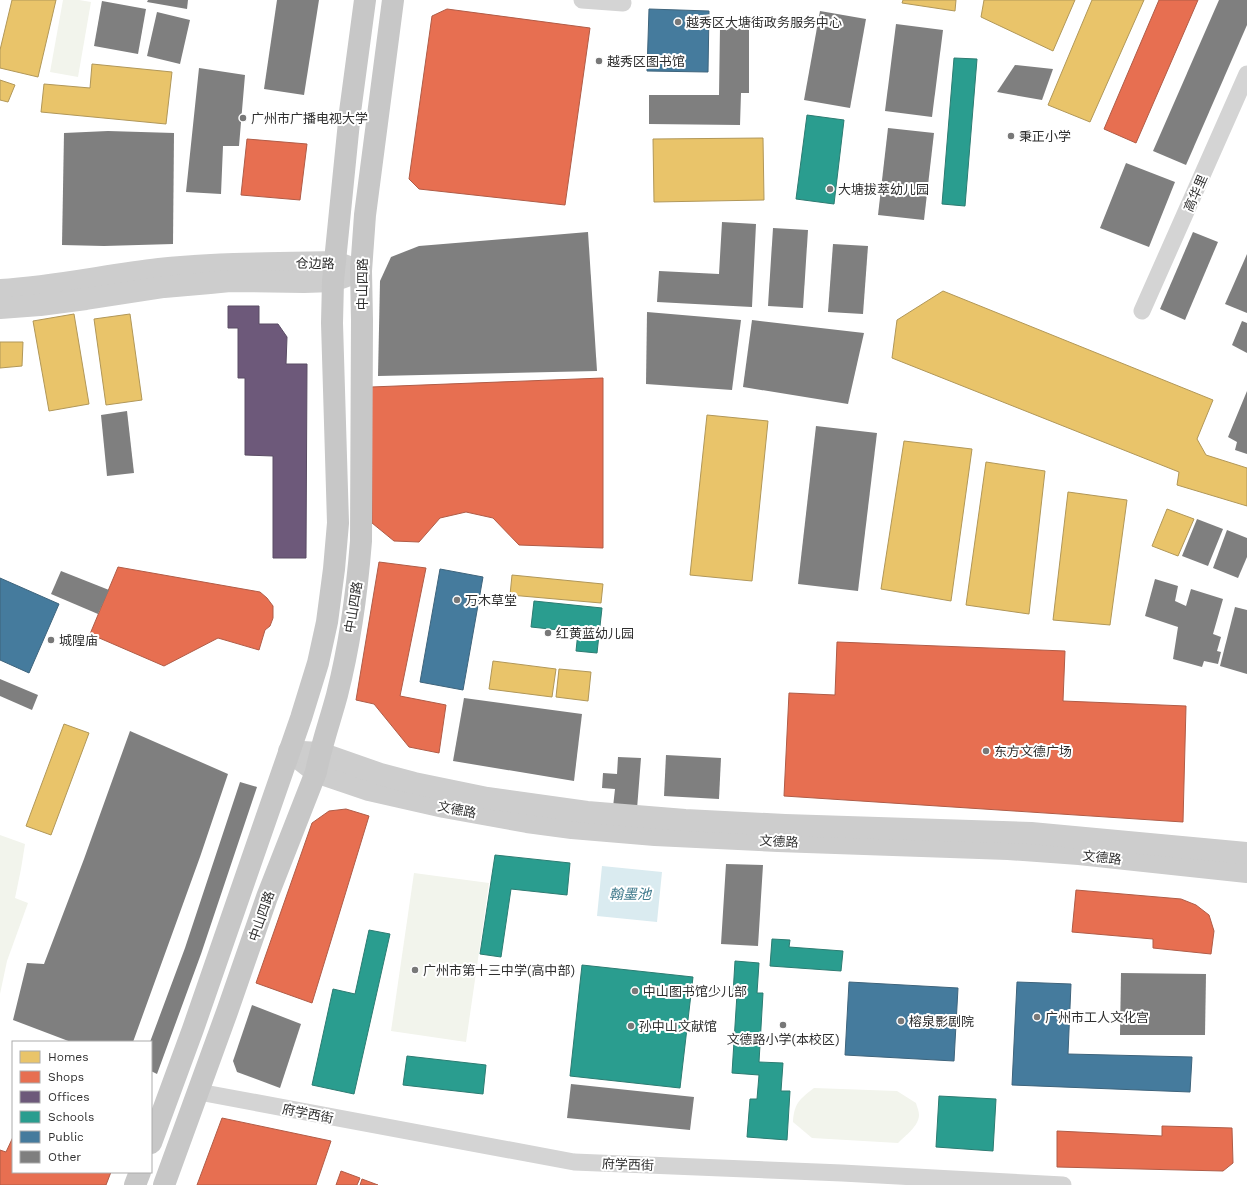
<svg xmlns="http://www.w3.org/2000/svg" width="1247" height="1185" font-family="'Work Sans','Noto Sans SC',sans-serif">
  <rect width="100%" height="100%" fill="#fff"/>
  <g fill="#f2f4ec">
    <polygon points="63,0 79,0 91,2 78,77 50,72"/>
    <polygon points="0,835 25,844 21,869 15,898 28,903 7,961 0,994"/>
    <polygon points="414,873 489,883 466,1042 391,1031"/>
    <path d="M814,1088L897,1091L916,1103C917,1107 919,1111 919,1115C919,1126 905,1136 898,1143L812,1138L793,1122C794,1103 800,1099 814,1088Z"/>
  </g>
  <polygon fill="#daebf0" points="602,866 662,872 657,922 597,916"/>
  <g fill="#e9c46a" stroke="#b19758">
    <polygon points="12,0 56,0 38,77 0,68 0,50"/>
    <polygon points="903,0 956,0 955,11 902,3"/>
    <polygon points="984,0 1075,0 1053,51 981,17"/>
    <polygon points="1092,0 1144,0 1090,122 1048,105"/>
    <polygon points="92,64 172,72 166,124 41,112 44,84 90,88"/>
    <polygon points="0,80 15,85 8,102 0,100"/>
    <polygon points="763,138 764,200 654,202 653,139"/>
    <polygon points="943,291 1213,400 1197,439 1206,455 1247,468 1247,506 1177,485 1179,472 892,358 897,320"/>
    <polygon points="74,314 89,404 49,411 33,321"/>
    <polygon points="130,314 142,400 106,405 94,319"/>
    <polygon points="0,342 23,342 22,366 0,368"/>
    <polygon points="707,415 768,421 752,581 690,575"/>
    <polygon points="904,441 972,449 951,601 881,589"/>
    <polygon points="986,462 1045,471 1029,614 966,605"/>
    <polygon points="1068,492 1127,500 1110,625 1053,620"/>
    <polygon points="1167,509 1194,519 1178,556 1152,546"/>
    <polygon points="512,575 603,584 601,603 510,595"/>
    <polygon points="493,661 556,669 552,697 489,689"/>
    <polygon points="559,669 591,672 588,701 556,697"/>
    <polygon points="64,724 89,733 51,835 26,826"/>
  </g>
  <g fill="#e76f51" stroke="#b05c47">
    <polygon points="1159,0 1198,0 1136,143 1104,129"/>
    <polygon points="447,9 590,28 565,205 419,189 409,179 432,16"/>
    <polygon points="247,139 307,144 300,200 241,195"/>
    <polygon points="603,378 603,548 519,545 493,518 466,512 440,518 419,542 394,541 372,523 371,387"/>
    <polygon points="379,562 426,568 400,696 446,705 439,753 409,747 374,704 356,700"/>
    <polygon points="118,567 260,592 267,598 273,606 273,618 270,626 265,630 259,650 218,638 164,666 90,634"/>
    <polygon points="837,642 1065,651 1063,701 1186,706 1183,822 784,796 789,693 835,695"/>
    <polygon points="346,809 369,816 312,1003 256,983 312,823 329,811"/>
    <polygon points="1076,890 1181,899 1196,905 1209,915 1214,931 1211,954 1153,948 1153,939 1072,932"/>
    <polygon points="222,1118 331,1141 316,1185 197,1185"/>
    <polygon points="1162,1126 1232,1128 1233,1163 1223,1171 1057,1167 1057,1131 1162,1136"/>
    <polygon points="13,1137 13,1172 111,1172 106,1185 0,1185 0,1150 6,1152"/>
    <polygon points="341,1171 360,1178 357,1185 336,1185"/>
    <polygon points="362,1179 378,1185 360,1185"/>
  </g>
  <polygon fill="#6d597a" stroke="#5a4c64" points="228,306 259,306 259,324 278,324 287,337 286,364 307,364 306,558 273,558 273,456 245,455 245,378 238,378 238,328 228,328"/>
  <g fill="#2a9d8f" stroke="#2c7c72">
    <polygon points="954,58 977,59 965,206 942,204"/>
    <polygon points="807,115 844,120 834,204 796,199"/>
    <polygon points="534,601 602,608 597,653 576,651 578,632 531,627"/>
    <polygon points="495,855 570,863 567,895 511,889 501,957 480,954"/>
    <polygon points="369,930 390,934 354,1094 312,1085 333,989 355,994"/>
    <polygon points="772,939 790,940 789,947 843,951 841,971 770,966"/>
    <polygon points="735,961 759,963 757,993 763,993 759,1062 783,1063 781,1091 790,1091 787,1140 747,1137 750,1099 757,1099 759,1075 732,1073 737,994 733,994"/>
    <polygon points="582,965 693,977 680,1088 570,1076"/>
    <polygon points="407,1056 486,1065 483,1094 403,1085"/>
    <polygon points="939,1096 996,1099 993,1151 936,1147"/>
  </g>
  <g fill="#457b9d" stroke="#3e647c">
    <polygon points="649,9 709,11 708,72 647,71"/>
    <polygon points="440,569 483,577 463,690 420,682"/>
    <polygon points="0,578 59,604 29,673 0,660"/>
    <polygon points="849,982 958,988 954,1061 845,1055"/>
    <polygon points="1017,982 1071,984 1068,1054 1192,1057 1190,1092 1012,1085"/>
  </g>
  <g fill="#7f7f7f">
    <polygon points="148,0 188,0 187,9 147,2"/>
    <polygon points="277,0 319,0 304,95 264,89"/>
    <polygon points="1219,0 1247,0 1247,25 1186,165 1153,151"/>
    <polygon points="102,1 146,9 138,54 94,46"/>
    <polygon points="820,11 866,19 850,108 804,100"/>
    <polygon points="157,12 190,20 180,64 147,56"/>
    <polygon points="896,24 943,30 932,117 885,111"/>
    <polygon points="720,27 749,27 749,93 741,93 740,125 649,124 649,95 719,95"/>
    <polygon points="1015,65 1053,69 1042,100 997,92"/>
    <polygon points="199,68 245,75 239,146 223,146 221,194 186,192"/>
    <polygon points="888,128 934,133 924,220 878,215"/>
    <polygon points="108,131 174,133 173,244 104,246 62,245 64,133"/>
    <polygon points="1126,163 1175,182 1149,247 1100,228"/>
    <polygon points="722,222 756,224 752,307 657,302 659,271 719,274"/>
    <polygon points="773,228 808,230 803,308 768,306"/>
    <polygon points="588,232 597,371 378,376 380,281 391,257 419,246"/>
    <polygon points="1193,232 1218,242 1185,320 1160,309"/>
    <polygon points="833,244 868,246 863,314 828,312"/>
    <polygon points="1247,254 1247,313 1225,304"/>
    <polygon points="647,312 741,320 732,390 646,384"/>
    <polygon points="752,320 864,333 848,404 743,387"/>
    <polygon points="1242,321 1247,323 1247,353 1232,345"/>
    <polygon points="1247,391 1247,454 1235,450 1237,442 1228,437"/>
    <polygon points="127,411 134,473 107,476 101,415"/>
    <polygon points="816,426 877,433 858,591 798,584"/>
    <polygon points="1197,519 1223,529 1208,566 1182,556"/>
    <polygon points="1227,530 1247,538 1247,557 1238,578 1213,568"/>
    <polygon points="61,571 109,590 98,614 51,594"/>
    <polygon points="1155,579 1178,586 1175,601 1186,606 1191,589 1223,599 1213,634 1221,637 1217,651 1221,652 1218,664 1204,661 1202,667 1173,659 1178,627 1145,616"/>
    <polygon points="1235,607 1247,610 1247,674 1220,666"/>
    <polygon points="0,679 38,695 32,710 0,696"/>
    <polygon points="464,698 582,714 574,781 453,761"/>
    <polygon points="130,731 228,774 200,857 133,1042 71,1042 13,1020 27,963 44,964 84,859"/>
    <polygon points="666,755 721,758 719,799 664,796"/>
    <polygon points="618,757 641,758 637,809 613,807 615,789 602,788 603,773 617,774"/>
    <polygon points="240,782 257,787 201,954 157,1074 151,1071 150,1042 185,948"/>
    <polygon points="726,864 763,865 758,946 721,944"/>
    <polygon points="1121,973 1206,974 1205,1035 1120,1035"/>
    <polygon points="252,1005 301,1024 280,1088 237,1072 233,1061"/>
    <polygon points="571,1084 694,1097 690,1130 567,1118"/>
  </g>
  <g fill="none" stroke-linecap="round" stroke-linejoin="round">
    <g stroke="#d4d4d4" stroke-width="17">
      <polyline points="582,0 623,3"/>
      <polyline points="1142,311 1247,74"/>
      <polyline points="199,1092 574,1162 842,1173 1063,1185"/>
    </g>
    <g stroke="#cdcdcd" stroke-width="22">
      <path d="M0,290C54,287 106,275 159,269C217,263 276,263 335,262L352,268"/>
      <polyline points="0,308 40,305 86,299 164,287 210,283 230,281 304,282 333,281 361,271"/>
      <polyline points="289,751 316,772 369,790 444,807 527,822 572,828 655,835 778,841 1008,849 1079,854 1247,872"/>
      <polyline points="302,752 320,753 380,774 414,783 487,798 587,812 685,820 785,825 1031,833 1247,853"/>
    </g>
    <g stroke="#c7c7c7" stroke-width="22">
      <polyline points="151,1143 193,1029 301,718 318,663 327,622 334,569 338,523 332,323 333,281 350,112 365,0"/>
      <polyline points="135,1185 140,1172"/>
      <path d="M164,1185L227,1012L267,897L316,772C321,746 330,721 337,695C350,644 357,592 361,541L362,320L361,271L365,215L393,0"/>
    </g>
  </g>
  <g fill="#787878" stroke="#fff" stroke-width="1.5">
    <circle cx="678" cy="22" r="4"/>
    <circle cx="599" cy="61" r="4"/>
    <circle cx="243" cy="118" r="4"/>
    <circle cx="1011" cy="136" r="4"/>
    <circle cx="830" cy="189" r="4"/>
    <circle cx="457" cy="600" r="4"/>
    <circle cx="548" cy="633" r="4"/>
    <circle cx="51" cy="640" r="4"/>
    <circle cx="986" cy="751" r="4"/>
    <circle cx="415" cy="970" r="4"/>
    <circle cx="635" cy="991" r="4"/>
    <circle cx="1037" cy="1017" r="4"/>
    <circle cx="901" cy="1021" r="4"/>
    <circle cx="783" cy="1025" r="4"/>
    <circle cx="631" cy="1026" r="4"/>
  </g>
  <g text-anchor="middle" stroke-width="4" stroke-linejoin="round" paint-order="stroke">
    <g font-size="13" fill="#2f2f2f" stroke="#fff" text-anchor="start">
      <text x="686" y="27">越秀区大塘街政务服务中心</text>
      <text x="607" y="66">越秀区图书馆</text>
      <text x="251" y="123">广州市广播电视大学</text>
      <text x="1019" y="141">秉正小学</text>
      <text x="838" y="194">大塘拔萃幼儿园</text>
      <text x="465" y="605">万木草堂</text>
      <text x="556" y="638">红黄蓝幼儿园</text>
      <text x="59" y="645">城隍庙</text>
      <text x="994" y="756">东方文德广场</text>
      <text x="423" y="975">广州市第十三中学(高中部)</text>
      <text x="643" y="996">中山图书馆少儿部</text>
      <text x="1045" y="1022">广州市工人文化宫</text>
      <text x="909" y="1026">榕泉影剧院</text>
      <text x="639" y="1031">孙中山文献馆</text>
      <text x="783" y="1044" text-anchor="middle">文德路小学(本校区)</text>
    </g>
    <g font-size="13" fill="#2f2f2f" stroke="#fff">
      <text transform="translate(1195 193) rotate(-66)" y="5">高华里</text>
      <text transform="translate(315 263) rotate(1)" y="5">仓边路</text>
      <text transform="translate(362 284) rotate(-90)" y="5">中山四路</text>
      <text transform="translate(353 607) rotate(-81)" y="5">中山四路</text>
      <text transform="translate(457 809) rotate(11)" y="5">文德路</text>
      <text transform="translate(779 841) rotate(3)" y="5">文德路</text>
      <text transform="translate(1102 857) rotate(6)" y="5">文德路</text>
      <text transform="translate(261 916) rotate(-71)" y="5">中山四路</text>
      <text transform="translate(308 1113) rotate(11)" y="5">府学西街</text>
      <text transform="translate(628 1164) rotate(2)" y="5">府学西街</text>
    </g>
    <g font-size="14" font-style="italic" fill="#417b8d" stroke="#fff">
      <text x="630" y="899">翰墨池</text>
    </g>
  </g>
  <rect x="12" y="1041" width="140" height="132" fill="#ffffff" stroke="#acacac"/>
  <rect x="20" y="1051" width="20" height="12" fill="#e9c46a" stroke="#acacac"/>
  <text x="48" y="1061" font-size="12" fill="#2f2f2f">Homes</text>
  <rect x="20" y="1071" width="20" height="12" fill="#e76f51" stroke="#acacac"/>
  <text x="48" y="1081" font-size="12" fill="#2f2f2f">Shops</text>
  <rect x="20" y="1091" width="20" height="12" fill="#6d597a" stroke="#acacac"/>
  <text x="48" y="1101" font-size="12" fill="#2f2f2f">Offices</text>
  <rect x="20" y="1111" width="20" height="12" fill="#2a9d8f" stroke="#acacac"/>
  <text x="48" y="1121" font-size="12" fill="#2f2f2f">Schools</text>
  <rect x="20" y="1131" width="20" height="12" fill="#457b9d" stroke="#acacac"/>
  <text x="48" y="1141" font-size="12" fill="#2f2f2f">Public</text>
  <rect x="20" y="1151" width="20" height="12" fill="#7f7f7f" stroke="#acacac"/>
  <text x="48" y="1161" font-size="12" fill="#2f2f2f">Other</text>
</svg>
